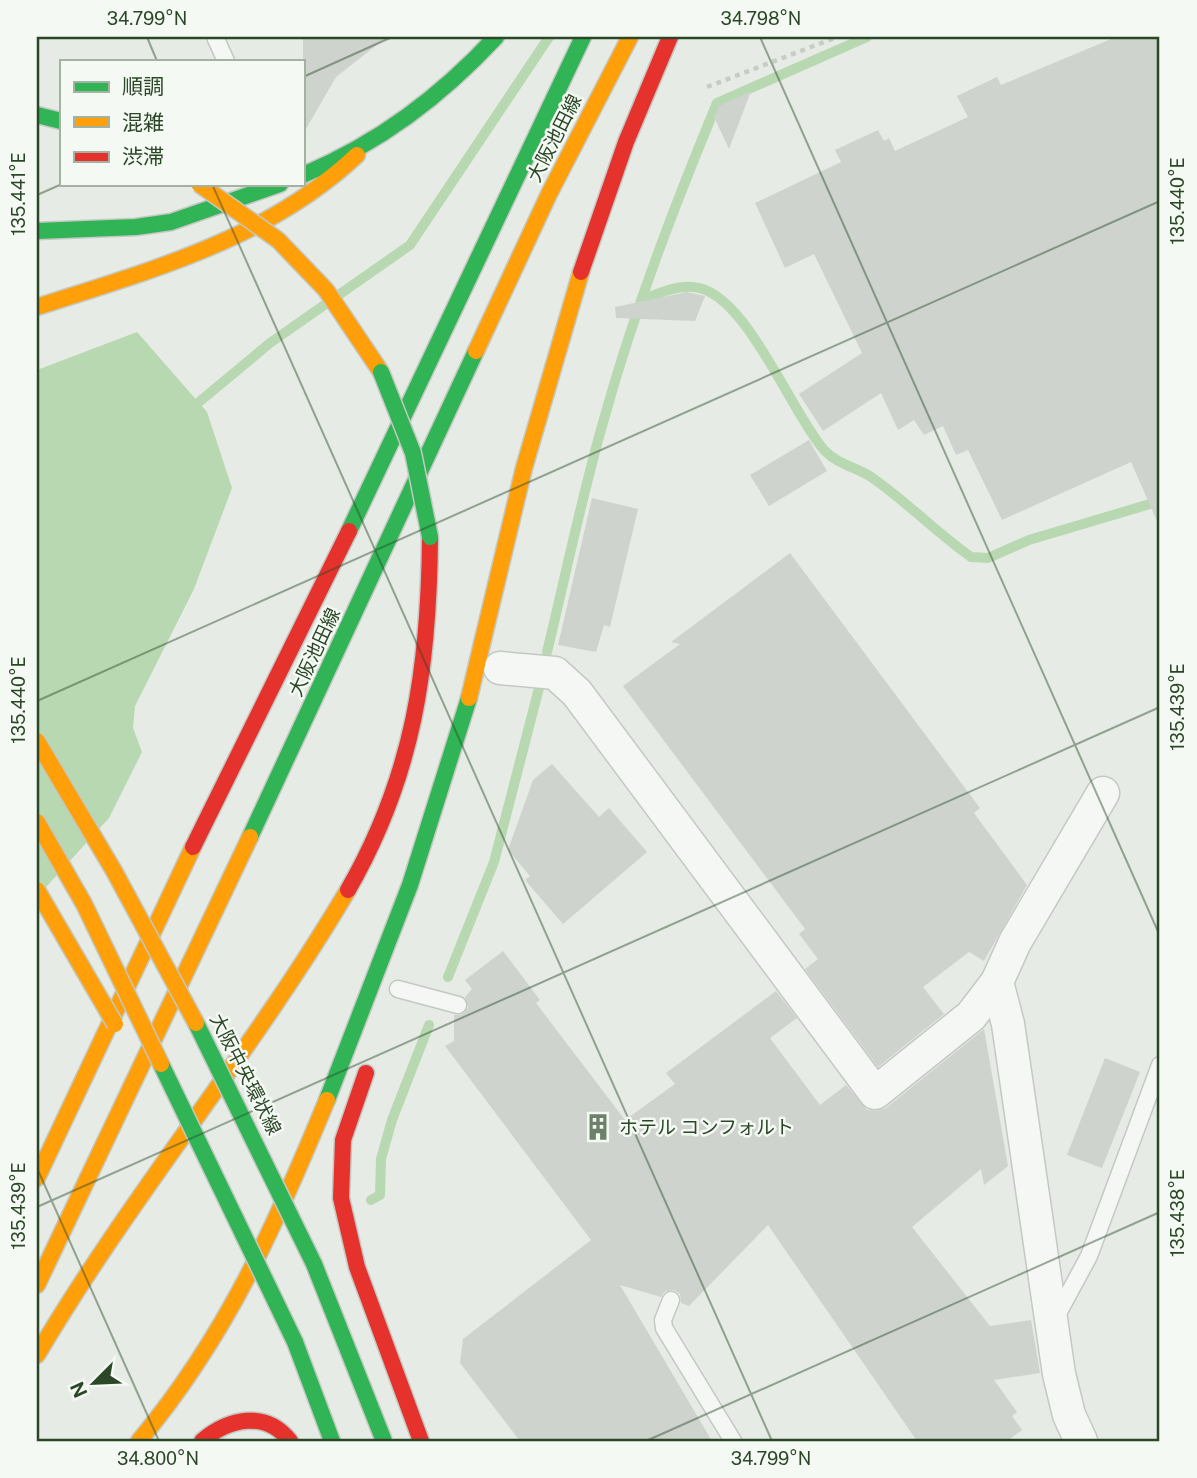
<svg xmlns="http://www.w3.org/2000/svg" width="1197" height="1478" font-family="'Public Sans','Noto Sans JP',sans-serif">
  <rect width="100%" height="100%" fill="#e6ebe5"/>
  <polygon fill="#b8d8b1" points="137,332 207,412 232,488 194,589 135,706 133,728 142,752 109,818 37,897 37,370"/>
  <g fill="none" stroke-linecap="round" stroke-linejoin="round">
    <g stroke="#b8d8b1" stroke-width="10">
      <path d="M642,300C657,294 676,285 693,287C745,290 790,411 824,450C839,466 858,467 874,479C908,503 937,533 971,557L988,558L1029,540L1160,501"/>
      <polyline points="199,402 270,343 410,245 549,37"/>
      <path d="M547,652C566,574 582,495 604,419C634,311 674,207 717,103L867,37"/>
      <polyline points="448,977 494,862 539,688"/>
      <polyline points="371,1200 380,1195 381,1159 392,1120 429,1025"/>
    </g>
  </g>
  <g fill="#ced3ce">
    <polygon points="303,37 387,37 336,77 303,134"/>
    <polygon points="1116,37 1160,37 1160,528 1131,462 1002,520 968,450 956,455 943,426 924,435 914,420 898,430 881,393 823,431 799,394 862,353 814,254 785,268 755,203 841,162 835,150 878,130 884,141 889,138 895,151 968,117 957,96 997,77 1001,85"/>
    <polygon points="751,91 729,149 714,117 719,106"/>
    <polygon points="687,292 705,296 695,321 616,318 615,307"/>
    <polygon points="809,440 827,471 769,506 750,475"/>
    <polygon points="592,498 638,509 610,627 604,625 596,652 558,645"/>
    <polygon points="790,553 980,808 974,813 1027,885 984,961 969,952 923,987 944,1014 878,1067 805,969 818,959 799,934 805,929 623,686 680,644 671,642"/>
    <polygon points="552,764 599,817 609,808 647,852 563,924 525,880 530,876 508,850 533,780"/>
    <polygon points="503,951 540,1000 536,1003 625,1120 675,1084 666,1073 776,991 797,1018 770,1038 820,1105 846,1085 867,1110 877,1111 886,1108 984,1029 1008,1166 984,1185 981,1169 912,1227 990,1326 1031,1320 1040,1373 994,1380 1017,1412 1012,1416 1022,1430 1007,1441 917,1441 768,1225 689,1306 681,1303 680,1294 674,1290 665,1291 661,1297 620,1285 712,1441 520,1441 460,1363 463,1339 591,1240 445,1046 454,1041 454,1015 461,1015 468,1008 465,997 472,989 465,980"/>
    <polygon points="1105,1058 1140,1072 1102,1168 1067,1155"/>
  </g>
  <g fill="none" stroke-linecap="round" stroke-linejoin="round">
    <defs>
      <g id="lane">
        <polyline points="215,37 226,61"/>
        <polyline points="398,989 458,1005"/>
        <polyline points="671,1300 663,1320 664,1328 733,1441"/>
        <polyline points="1055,1319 1089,1256 1160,1065"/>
      </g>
      <g id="street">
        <polyline points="500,668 555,673 577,693 875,1093 971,1016 997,982 1008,1024 1059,1374 1069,1415 1081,1441"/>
        <polyline points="997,982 1015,942 1103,793"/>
      </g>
      <g id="fast">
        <polyline points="37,115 61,121"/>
        <path d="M303,175C379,143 440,97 496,37"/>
        <polyline points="37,231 136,227 171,222 280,184"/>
        <polyline points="349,531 583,37"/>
        <polyline points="250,837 476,351"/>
        <polyline points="327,1100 410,885 469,698"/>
        <polyline points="295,1342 332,1441"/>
      </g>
      <g id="slow">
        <polyline points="278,240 326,290 381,372"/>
        <path d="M37,307C151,270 268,239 357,155"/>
        <polyline points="476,351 549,194 630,37"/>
        <polyline points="469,698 524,468 581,272"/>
        <polyline points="37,1178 193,847"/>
        <polyline points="37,1285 250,837"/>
        <path d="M37,1355C132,1194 253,1051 348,890"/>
        <path d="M139,1441C228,1334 275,1226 327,1100"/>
      </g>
      <g id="jam">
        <polyline points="581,272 626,142 670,37"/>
        <polyline points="193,847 349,531"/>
        <path d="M348,890C414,775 429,667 430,537"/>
        <polyline points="366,1073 343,1140 341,1198 357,1267 421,1441"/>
        <path d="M202,1441C229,1418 266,1410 290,1441"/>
      </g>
    </defs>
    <use href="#lane" stroke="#c4c9c3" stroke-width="19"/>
    <use href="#street" stroke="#c4c9c3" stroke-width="35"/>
    <use href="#fast" stroke="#c4c9c3" stroke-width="19"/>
    <use href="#slow" stroke="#c4c9c3" stroke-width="19"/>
    <use href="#jam" stroke="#c4c9c3" stroke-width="19"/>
    <polyline stroke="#c7ccc5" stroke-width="4.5" stroke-dasharray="5 5" stroke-linecap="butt" points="707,87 837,37"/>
    <use href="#lane" stroke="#f5f7f5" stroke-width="16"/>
    <use href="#street" stroke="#f5f7f5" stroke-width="32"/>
    <use href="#fast" stroke="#30b455" stroke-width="16"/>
    <use href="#slow" stroke="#ff9f0a" stroke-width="16"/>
    <use href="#jam" stroke="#e5322d" stroke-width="16"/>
    <defs>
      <g id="fast-bridge">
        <polyline points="381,372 413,453 430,537"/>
        <polyline points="196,1023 314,1264 384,1441"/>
        <polyline points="161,1064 295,1342"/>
      </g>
      <g id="slow-bridge">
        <polyline points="199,184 278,240"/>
        <polyline points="37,741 114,871 196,1023"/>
        <polyline points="37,822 84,904 161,1064"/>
        <polyline points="37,890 115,1024"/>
      </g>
    </defs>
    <use href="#fast-bridge" stroke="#c2c9c1" stroke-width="19" stroke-linecap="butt"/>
    <use href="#slow-bridge" stroke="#c2c9c1" stroke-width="19" stroke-linecap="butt"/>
    <use href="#fast-bridge" stroke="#30b455" stroke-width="16"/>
    <use href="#slow-bridge" stroke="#ff9f0a" stroke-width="16"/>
  </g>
  <path fill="none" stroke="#2b4728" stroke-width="2" stroke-opacity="0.45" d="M147,37L157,61M760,37L1160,936M303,77L392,37M212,184L772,1441M37,195L62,184M37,701L1160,201M37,1168L159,1441M37,1207L1160,707M646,1441L1160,1212"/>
  <defs>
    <symbol id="building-bare" viewBox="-9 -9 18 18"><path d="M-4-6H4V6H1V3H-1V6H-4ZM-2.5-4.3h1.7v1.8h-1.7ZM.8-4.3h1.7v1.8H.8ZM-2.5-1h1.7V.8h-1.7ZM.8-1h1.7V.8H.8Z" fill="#6c806a" stroke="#f4f9f3" stroke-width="2.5" paint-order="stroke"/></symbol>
  </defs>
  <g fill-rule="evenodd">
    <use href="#building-bare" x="579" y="1108" width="38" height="38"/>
  </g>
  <g text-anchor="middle" stroke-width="5" stroke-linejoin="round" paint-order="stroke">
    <g font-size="19" fill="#2b4728" stroke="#f4f9f3">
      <text transform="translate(554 138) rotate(-63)" y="7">大阪池田線</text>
      <text transform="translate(314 652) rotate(-65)" y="7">大阪池田線</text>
      <text transform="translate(246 1074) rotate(63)" y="7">大阪中央環状線</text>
    </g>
    <g font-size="19" fill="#2b4728" stroke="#f4f9f3" text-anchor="start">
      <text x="619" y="1134">ホテル コンフォルト</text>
    </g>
  </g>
  <rect width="1197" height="1478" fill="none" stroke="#f4f9f3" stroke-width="77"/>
  <rect x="60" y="60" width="245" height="126" fill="#f4f9f3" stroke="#a4b2a2" stroke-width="2"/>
  <rect x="74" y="82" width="35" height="10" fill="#30b455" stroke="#a4b2a2" stroke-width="2"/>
  <text x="122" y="94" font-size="21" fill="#2b4728">順調</text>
  <rect x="74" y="117" width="35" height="10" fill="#ff9f0a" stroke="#a4b2a2" stroke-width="2"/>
  <text x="122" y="130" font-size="21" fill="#2b4728">混雑</text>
  <rect x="74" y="152" width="35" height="10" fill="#e5322d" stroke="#a4b2a2" stroke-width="2"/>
  <text x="122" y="164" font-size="21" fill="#2b4728">渋滞</text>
  <g transform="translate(94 1383) rotate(246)" stroke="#f4f9f3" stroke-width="5" paint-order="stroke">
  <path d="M0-5L12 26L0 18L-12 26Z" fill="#2b4728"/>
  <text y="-10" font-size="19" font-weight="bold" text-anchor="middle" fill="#2b4728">N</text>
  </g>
  <rect x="38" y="38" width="1120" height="1402" fill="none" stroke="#2b4728" stroke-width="2.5"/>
  <g font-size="18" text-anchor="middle" fill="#2b4728">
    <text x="147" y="25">34.799°N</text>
    <text x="761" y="25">34.798°N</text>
    <text transform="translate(19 194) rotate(-90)" y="6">135.441°E</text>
    <text transform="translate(1178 201) rotate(-90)" y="6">135.440°E</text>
    <text transform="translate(19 700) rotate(-90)" y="6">135.440°E</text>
    <text transform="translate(1178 707) rotate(-90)" y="6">135.439°E</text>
    <text transform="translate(19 1206) rotate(-90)" y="6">135.439°E</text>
    <text transform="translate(1178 1213) rotate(-90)" y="6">135.438°E</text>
    <text x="158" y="1465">34.800°N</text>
    <text x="771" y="1465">34.799°N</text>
  </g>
</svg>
